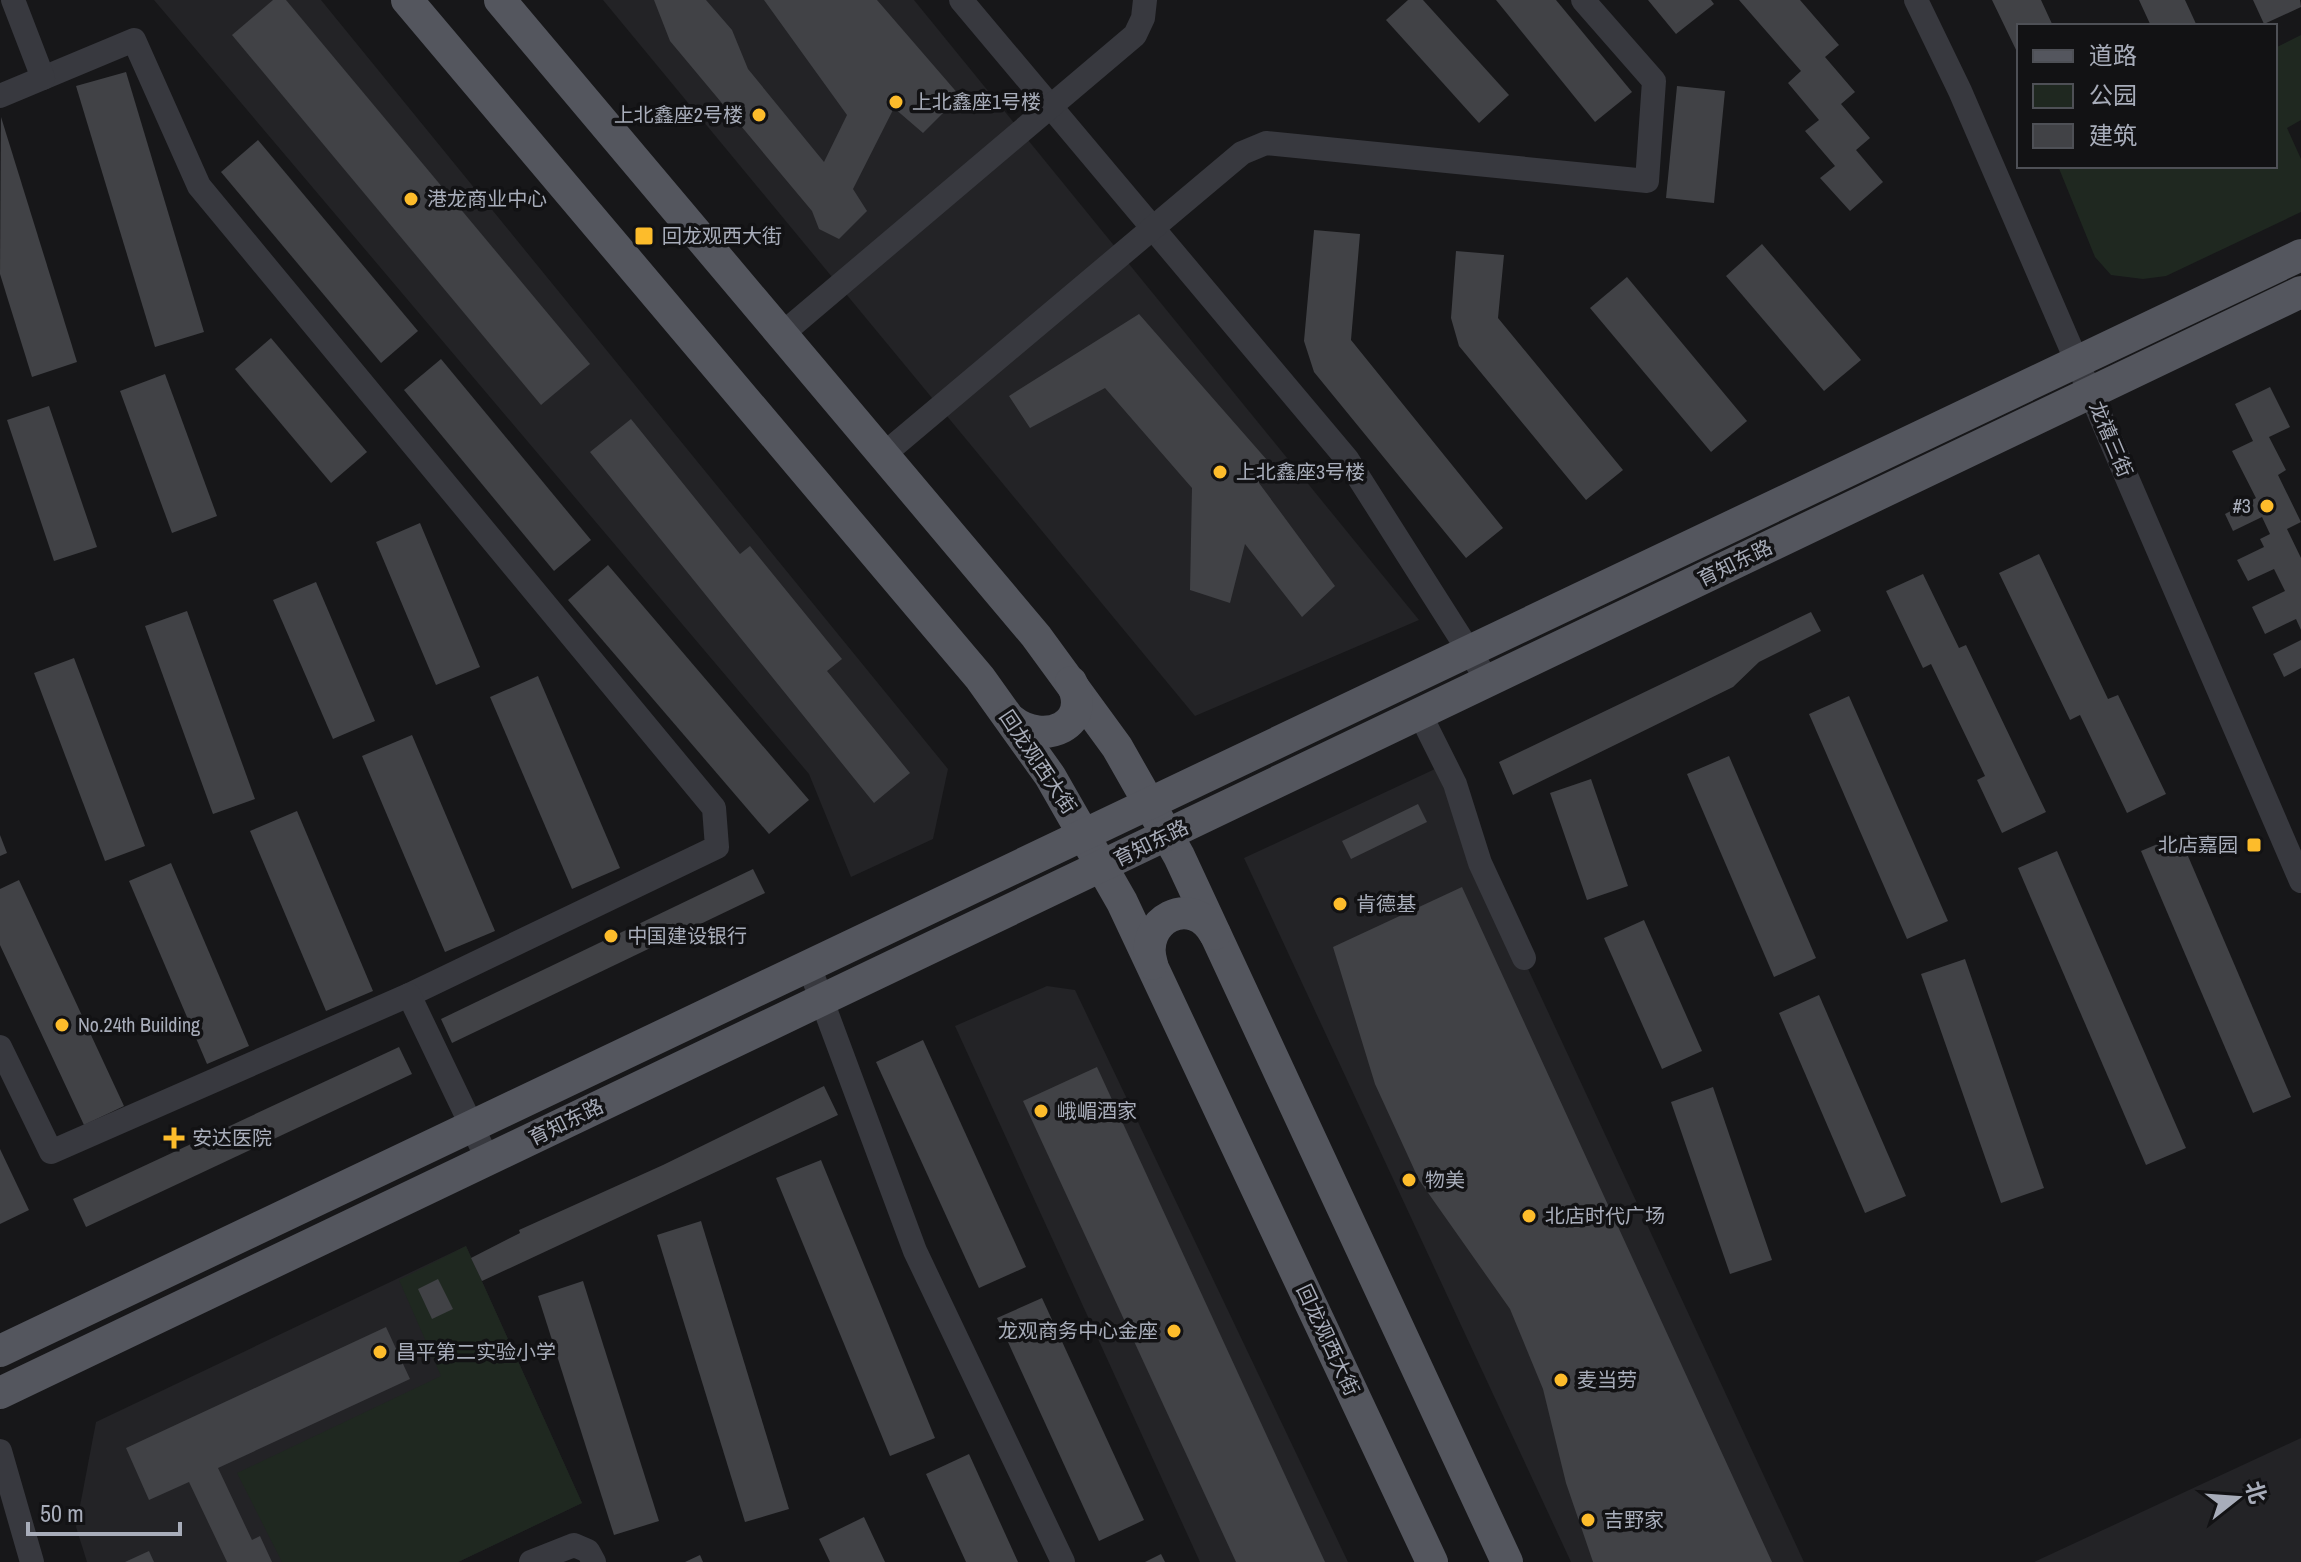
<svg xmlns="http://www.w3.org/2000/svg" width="2301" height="1562" font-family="'Archivo Narrow','Noto Sans SC',sans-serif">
  <rect width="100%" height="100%" fill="#171719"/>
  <g fill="#232326">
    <polygon points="154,0 321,0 948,769 933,839 851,877 809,774"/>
    <polygon points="603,0 914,0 1419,620 1195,716"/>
    <polygon points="1435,769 1804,1562 1571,1562 1244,858"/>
    <polygon points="1047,986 1075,990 1348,1562 1200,1562 955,1026"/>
    <polygon points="466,1246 582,1503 458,1562 87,1562 76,1527 96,1422"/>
    <polygon points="2301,1438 2301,1562 2034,1562"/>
  </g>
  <g fill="#1f2820">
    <polygon points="2301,35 2301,120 2287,128 2301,159 2301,212 2166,276 2143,279 2111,275 2095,257 2058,166 2275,166 2275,48"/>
    <polygon points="466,1246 582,1503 458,1562 282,1562 237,1473 441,1376 399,1280"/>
  </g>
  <g fill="#414246">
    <polygon points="273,0 286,0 590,364 541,405 232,35"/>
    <polygon points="654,0 706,0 732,30 748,69 824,162 847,115 764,0 877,0 960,96 923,133 894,108 853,189 867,211 839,239 819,229 812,211 670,41"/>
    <polygon points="1408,0 1423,0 1509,95 1479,123 1386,20"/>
    <polygon points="1496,0 1556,0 1632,92 1595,122"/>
    <polygon points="1648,0 1711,0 1714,4 1676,34"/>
    <polygon points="1739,0 1800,0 1839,45 1825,57 1855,92 1841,104 1870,138 1856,150 1883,182 1850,211 1820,178 1835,166 1805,131 1819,120 1788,83 1801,71"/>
    <polygon points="1992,0 2041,0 2053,26 2019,26 2019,56"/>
    <polygon points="2139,0 2185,0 2197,26 2151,26"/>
    <polygon points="2253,0 2300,0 2301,7 2264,24"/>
    <polygon points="126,72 204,332 155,347 76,86"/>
    <polygon points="1677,86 1725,91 1714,203 1666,198"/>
    <polygon points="1,117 77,362 32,377 0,274"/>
    <polygon points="258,140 418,331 381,363 221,172"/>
    <polygon points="1314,230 1360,234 1351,340 1503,528 1466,558 1314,372 1304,341"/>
    <polygon points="1762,244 1861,360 1824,391 1726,276"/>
    <polygon points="1456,251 1504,255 1498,318 1623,470 1586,500 1459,346 1451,318"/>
    <polygon points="1627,277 1747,421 1711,452 1590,308"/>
    <polygon points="1139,314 1267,460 1259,483 1335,586 1302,617 1245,544 1230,603 1190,590 1192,488 1105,388 1030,428 1009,396"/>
    <polygon points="271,338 367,452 331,483 235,369"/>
    <polygon points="441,359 591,540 554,571 404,390"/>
    <polygon points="165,374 217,516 172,533 120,391"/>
    <polygon points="2270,387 2290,427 2269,437 2286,470 2278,475 2301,522 2287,529 2301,558 2301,630 2296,619 2265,634 2252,607 2285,591 2274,569 2248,581 2237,560 2264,547 2260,539 2270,534 2262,517 2233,531 2225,514 2256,498 2232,451 2253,441 2235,404"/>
    <polygon points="49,406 97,547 54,561 7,420"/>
    <polygon points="631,419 740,554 750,546 842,659 827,671 910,773 874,803 590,452"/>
    <polygon points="420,523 480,667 436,685 376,542"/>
    <polygon points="2039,554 2108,699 2118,695 2166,794 2127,813 2080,715 2070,720 1999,573"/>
    <polygon points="608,565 809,800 769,834 568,600"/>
    <polygon points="1923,574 1959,648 1966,645 2046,812 2002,833 1977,780 1985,776 1931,664 1923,668 1886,591"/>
    <polygon points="316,582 375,721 333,739 273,600"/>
    <polygon points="187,611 255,799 213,814 145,626"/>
    <polygon points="1811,612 1821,631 1759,662 1733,687 1513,795 1499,762"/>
    <polygon points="2301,640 2301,668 2284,677 2273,654"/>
    <polygon points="74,658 145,846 105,861 34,673"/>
    <polygon points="538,676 620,868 572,889 490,697"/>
    <polygon points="1849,696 1948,921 1907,939 1809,714"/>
    <polygon points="412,735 495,931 445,952 362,756"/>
    <polygon points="1729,756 1816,958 1774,977 1687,774"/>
    <polygon points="1591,779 1628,886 1587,900 1550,793"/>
    <polygon points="1418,804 1427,822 1351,859 1342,841"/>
    <polygon points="297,811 373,991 326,1011 250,831"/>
    <polygon points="0,835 7,853 0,856"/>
    <polygon points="2179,835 2291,1097 2253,1113 2141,851"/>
    <polygon points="2057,851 2186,1148 2146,1165 2018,868"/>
    <polygon points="171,863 249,1046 207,1064 129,881"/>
    <polygon points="753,869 765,893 452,1043 441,1019"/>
    <polygon points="19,880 124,1106 84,1125 0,945 0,889"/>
    <polygon points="1462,887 1772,1562 1593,1562 1566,1483 1543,1389 1510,1309 1419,1180 1375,1084 1333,947"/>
    <polygon points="1644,920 1702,1051 1662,1069 1604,938"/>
    <polygon points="1965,959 2044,1188 2001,1203 1921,974"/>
    <polygon points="1819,995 1906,1196 1865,1213 1779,1013"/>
    <polygon points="923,1040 1026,1267 979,1288 876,1062"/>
    <polygon points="399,1047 412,1074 86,1227 73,1199"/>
    <polygon points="1097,1067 1325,1562 1236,1562 1023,1101"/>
    <polygon points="824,1086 838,1115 482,1281 471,1258 520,1233 519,1230 663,1165"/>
    <polygon points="1713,1087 1772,1260 1730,1274 1671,1102"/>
    <polygon points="0,1149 29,1210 0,1224"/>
    <polygon points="821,1160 935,1438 890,1456 776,1178"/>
    <polygon points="701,1221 789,1509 745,1522 657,1235"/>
    <polygon points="438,1279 453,1309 432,1319 418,1289"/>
    <polygon points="583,1281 659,1521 614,1535 538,1296"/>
    <polygon points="1042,1298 1144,1520 1099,1541 997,1318"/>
    <polygon points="386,1327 410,1379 218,1468 252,1540 260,1536 272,1562 227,1562 189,1482 149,1500 126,1448"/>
    <polygon points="969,1454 1018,1562 966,1562 926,1474"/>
    <polygon points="864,1517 885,1562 830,1562 819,1539"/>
    <polygon points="149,1551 154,1562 125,1562"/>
    <polygon points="1161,1554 1165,1562 1145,1562"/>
    <polygon points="700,1555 703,1562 685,1562"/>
  </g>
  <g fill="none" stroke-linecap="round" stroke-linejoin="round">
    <g stroke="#38393f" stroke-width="24">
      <polyline points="961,0 1347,459 1488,681"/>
      <polyline points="1916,0 1960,91 2301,881"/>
      <polyline points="43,78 134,40 199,186 714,808 717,847 409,995"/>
      <polyline points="0,96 43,78 13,0"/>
      <polyline points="782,334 1135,35 1143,18 1145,0"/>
      <polyline points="883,455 1242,153 1266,143 1647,181 1654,81 1583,0"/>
      <polyline points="1420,714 1455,784 1480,863 1524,958"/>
      <polyline points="809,966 915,1251 1063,1562"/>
      <polyline points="0,1047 51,1152 409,995 488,1160"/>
      <polyline points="0,1451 32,1562"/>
      <polyline points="531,1562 574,1545 588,1551 594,1562"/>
    </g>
    <g stroke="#54565e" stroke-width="32">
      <polyline points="407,0 980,678 1050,776 1122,902 1432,1562"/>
      <polyline points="500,0 1036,636 1117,747 1179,856 1507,1562"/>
      <path d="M1011,720C1044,747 1094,725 1071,682"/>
      <path d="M1152,964C1138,920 1192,892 1215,934"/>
      <polyline points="0,1351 2301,255"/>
      <polyline points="0,1393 2301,292"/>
    </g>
  </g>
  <g fill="#fdbc2b" stroke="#121214" stroke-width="3">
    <circle cx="896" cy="102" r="8"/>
    <circle cx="759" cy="115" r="8"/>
    <circle cx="411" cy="199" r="8"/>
    <rect x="634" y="226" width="20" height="20" rx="4"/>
    <circle cx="1220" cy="472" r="8"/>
    <circle cx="2267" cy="506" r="8"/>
    <rect x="2246" y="837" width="16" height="16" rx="4"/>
    <circle cx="1340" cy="904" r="8"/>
    <circle cx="611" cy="936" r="8"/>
    <circle cx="62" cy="1025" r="8"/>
    <circle cx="1041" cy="1111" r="8"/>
    <path d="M170 1126h8v8h8v8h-8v8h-8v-8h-8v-8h8z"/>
    <circle cx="1409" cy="1180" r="8"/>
    <circle cx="1529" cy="1216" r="8"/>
    <circle cx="1174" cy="1331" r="8"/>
    <circle cx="380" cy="1352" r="8"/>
    <circle cx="1561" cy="1380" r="8"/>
    <circle cx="1588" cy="1520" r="8"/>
  </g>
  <g text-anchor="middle" stroke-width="7" stroke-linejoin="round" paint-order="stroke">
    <g font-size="20" fill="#a8adba" stroke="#121214" text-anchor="start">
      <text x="912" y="109">上北鑫座1号楼</text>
      <text x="743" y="122" text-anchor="end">上北鑫座2号楼</text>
      <text x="427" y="206">港龙商业中心</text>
      <text x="662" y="243">回龙观西大街</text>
      <text x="1236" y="479">上北鑫座3号楼</text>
      <text x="2251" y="513" text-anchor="end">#3</text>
      <text x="2238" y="852" text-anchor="end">北店嘉园</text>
      <text x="1356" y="911">肯德基</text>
      <text x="627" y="943">中国建设银行</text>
      <text x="78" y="1032">No.24th Building</text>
      <text x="1057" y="1118">峨嵋酒家</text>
      <text x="192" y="1145">安达医院</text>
      <text x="1425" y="1187">物美</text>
      <text x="1545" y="1223">北店时代广场</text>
      <text x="1158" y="1338" text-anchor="end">龙观商务中心金座</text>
      <text x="396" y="1359">昌平第二实验小学</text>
      <text x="1577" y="1387">麦当劳</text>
      <text x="1604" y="1527">吉野家</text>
    </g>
    <g font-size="20" fill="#a8adba" stroke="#121214">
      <text transform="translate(2111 439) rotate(67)" y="7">龙禧三街</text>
      <text transform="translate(1735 563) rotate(-26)" y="7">育知东路</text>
      <text transform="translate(1038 762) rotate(56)" y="7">回龙观西大街</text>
      <text transform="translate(1151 843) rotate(-26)" y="7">育知东路</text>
      <text transform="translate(566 1122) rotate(-26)" y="7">育知东路</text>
      <text transform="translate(1328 1340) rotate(65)" y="7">回龙观西大街</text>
    </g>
  </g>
  <rect x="2017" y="24" width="260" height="144" fill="#121214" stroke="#4e5056" stroke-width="2"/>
  <rect x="2033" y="50" width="40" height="12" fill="#54565e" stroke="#4e5056" stroke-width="2"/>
  <text x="2089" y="64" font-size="24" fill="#a8adba">道路</text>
  <rect x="2033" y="84" width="40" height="24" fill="#1f2820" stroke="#4e5056" stroke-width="2"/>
  <text x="2089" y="104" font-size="24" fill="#a8adba">公园</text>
  <rect x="2033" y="124" width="40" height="24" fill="#414246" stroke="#4e5056" stroke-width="2"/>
  <text x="2089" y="144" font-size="24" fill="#a8adba">建筑</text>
  <g transform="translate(2237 1498) rotate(73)" stroke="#121214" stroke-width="6" paint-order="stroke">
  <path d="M0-6L14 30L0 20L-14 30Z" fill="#a8adba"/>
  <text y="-12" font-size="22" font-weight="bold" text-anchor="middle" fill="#a8adba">北</text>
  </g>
  <path d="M28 1522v12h152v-12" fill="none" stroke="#a8adba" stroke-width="4"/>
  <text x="40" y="1522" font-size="24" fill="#a8adba" stroke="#121214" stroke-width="6" paint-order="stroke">50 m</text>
</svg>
